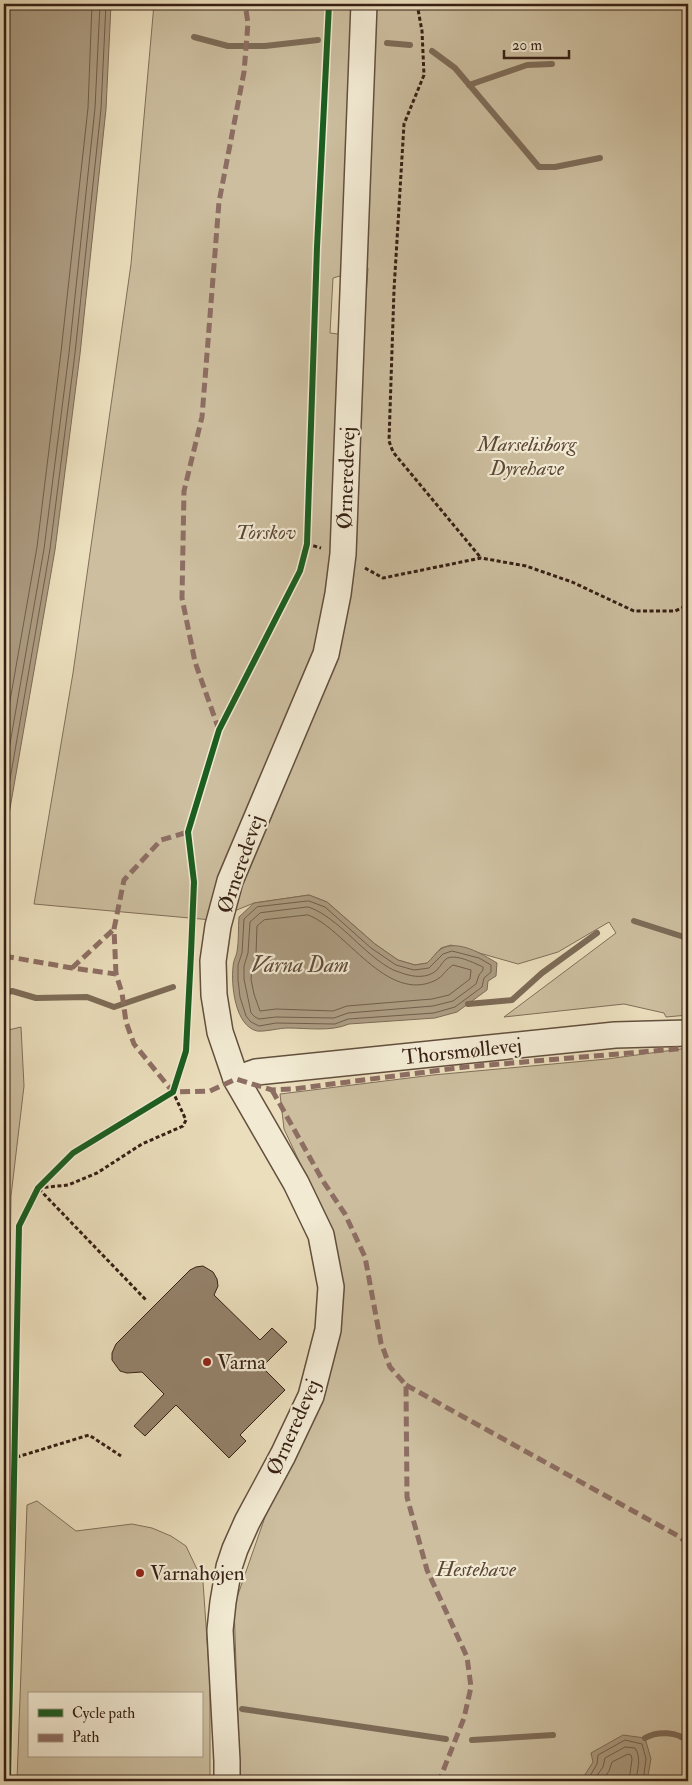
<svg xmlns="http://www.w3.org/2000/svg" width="692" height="1785" font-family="'IM FELL Double Pica',serif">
  <rect width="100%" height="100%" fill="#ebdebc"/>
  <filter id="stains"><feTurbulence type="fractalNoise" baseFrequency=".004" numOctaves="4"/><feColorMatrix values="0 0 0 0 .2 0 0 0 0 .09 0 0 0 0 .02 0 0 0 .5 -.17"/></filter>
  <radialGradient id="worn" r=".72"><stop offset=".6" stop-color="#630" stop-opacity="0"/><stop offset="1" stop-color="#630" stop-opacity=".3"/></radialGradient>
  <g fill="#ccbe9f" stroke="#816e5a" fill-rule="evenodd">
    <path d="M154,4H688V1015L666,1017L664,1013L624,1004L504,1017L616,933L609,922L558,952L518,964L451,945L441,948L428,963L415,965L398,960L375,944L327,902L309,895L254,903L212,920L34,904L73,673L131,264ZM368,268L363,337L330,333L333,278Z"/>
    <polygon points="21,1027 24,1086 11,1196 8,1434 4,1508 4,1031"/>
    <polygon points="688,1048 688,1781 240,1781 234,1606 265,1517 325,1393 344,1290 323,1212 284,1129 280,1094 433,1075 607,1059"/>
    <path d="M37,1501L76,1531L132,1524L152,1528L171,1536L186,1546L203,1582L210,1683V1781H17L27,1505ZM29,1694H201V1756H29Z"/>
  </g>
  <g fill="#ad9d83" stroke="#7d6b57">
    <polygon points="4,4 111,4 106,109 80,354 55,550 4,843"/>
    <path d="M309,895L327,902L375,944L398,960L415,965L427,963C432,959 436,952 441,949C458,939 482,954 497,963L496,976L488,981L487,990L457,1012L435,1018L349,1024C330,1032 308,1028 288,1028C279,1028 265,1032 257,1031C235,1026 231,985 233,967C233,961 236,957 237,952C239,941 238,928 239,917L254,903Z"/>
    <polygon points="623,1735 645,1738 651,1759 647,1781 581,1781 593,1762 591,1753"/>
  </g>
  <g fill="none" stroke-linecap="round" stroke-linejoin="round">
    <g stroke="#725e4c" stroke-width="1">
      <polyline points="4,735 37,547 61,352 88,108 92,4"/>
      <polyline points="4,778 44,549 69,353 95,108 100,4"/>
      <polyline points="4,814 50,549 75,353 101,109 106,4"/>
      <polygon points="309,901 325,907 371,948 396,965 414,970 429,968 443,954 452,951 479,958 491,965 491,972 484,978 482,987 455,1007 434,1013 348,1019 335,1024 276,1023 259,1026 251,1022 246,1016 240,997 238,980 238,965 242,953 244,919 257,907"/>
      <path d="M308,907C332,914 357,945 379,961C385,965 391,970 399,972C409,976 422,979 433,973C439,970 441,963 446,959C455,953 474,963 483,967V970L479,975L476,984L453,1001L433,1006L348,1013L334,1018L276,1017L259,1019L255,1017L251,1013L244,979V966L248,953L250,922L260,913Z"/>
      <path d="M308,915C345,928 387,1005 436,980C443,977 446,969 453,965L471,970L470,979L449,995L432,999L347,1006L333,1011L276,1009L260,1011L254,994L251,979L252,968L256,954L257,926L264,920Z"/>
      <polyline points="587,1781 597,1764 598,1755 625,1740 642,1744 646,1759 643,1781"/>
      <path d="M593,1781L603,1767L605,1758L625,1747L635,1748C642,1758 637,1770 636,1781"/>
      <polyline points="602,1781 609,1771 612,1762 628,1754 631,1755 632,1759 629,1781"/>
    </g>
    <g stroke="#7d6b57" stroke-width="6">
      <polyline points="194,37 228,46 265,46 318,40"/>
      <polyline points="387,43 410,45"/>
      <polyline points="432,51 455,68 539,167 555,167 600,158"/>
      <polyline points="469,85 527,65 552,64"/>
      <polyline points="634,921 684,937 688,934"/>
      <polyline points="4,994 12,991 36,998 87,997 114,1007 173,987"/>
      <polyline points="468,1004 512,1000 542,973 597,933"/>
      <polyline points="242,1709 446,1739"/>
      <path d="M645,1738C657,1731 678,1731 688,1742"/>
      <polyline points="472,1740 553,1735"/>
    </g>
  </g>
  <polygon fill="#94826b" stroke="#361f14" points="203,1266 213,1272 217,1279 218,1286 214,1295 260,1340 272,1328 287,1342 262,1367 285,1390 240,1435 246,1441 229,1458 176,1405 145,1436 134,1426 164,1394 142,1372 127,1373 120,1371 112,1360 112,1353 116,1344 190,1270 196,1267"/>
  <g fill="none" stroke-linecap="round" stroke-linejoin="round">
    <defs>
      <g id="minor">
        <polyline points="236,1079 256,1072 615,1035 688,1033"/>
        <polyline points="227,1781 227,1761 220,1630 223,1602 229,1567 235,1549 247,1522 283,1455 311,1396 328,1330 331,1287 321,1235 296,1183 236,1079 220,1032 214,995 213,961 218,926 230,881 326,654 338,594 343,554 364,4"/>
      </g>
    </defs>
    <use href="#minor" stroke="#634f3e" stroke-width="28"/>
    <g stroke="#361f14" stroke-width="3" stroke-dasharray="4 2.5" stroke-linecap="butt">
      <polyline points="417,4 422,31 424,75 404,124 394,290 389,441 393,452 481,558"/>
      <polyline points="307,544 321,548"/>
      <polyline points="365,568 383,578 481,558 526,566 572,582 634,611 675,611 688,605"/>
      <polyline points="38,1188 68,1185 97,1173 142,1144 183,1126 186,1120 173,1092"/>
      <polyline points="39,1189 146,1300"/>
      <polyline points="4,1461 89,1435 121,1456"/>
    </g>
    <use href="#minor" stroke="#f2ead3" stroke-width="25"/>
    <g stroke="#8d6e63" stroke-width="5" stroke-dasharray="10 5" stroke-linecap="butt">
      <polyline points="219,730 195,662 182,598 184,491 202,417 219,202 244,72 248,23 245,4"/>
      <polyline points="4,956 72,968 116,974 122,993 126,1022 134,1044 173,1092 210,1091 236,1079 272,1090 293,1089 465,1067 688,1048"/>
      <polyline points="72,968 114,929"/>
      <polyline points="116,974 114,929 124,880 161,840 188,832"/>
      <polyline points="4,983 4,985"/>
      <polyline points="272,1090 323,1181 345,1214 365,1257 381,1343 390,1367 406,1385 407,1497 427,1570 467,1657 471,1687 464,1718 439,1781"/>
      <polyline points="406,1385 680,1537 688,1544"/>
    </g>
    <defs>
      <polyline id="cycleway" points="8,1781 19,1226 38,1188 73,1153 173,1092 186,1051 191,953 194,882 188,832 219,730 300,571 307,544 317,247 329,4"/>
    </defs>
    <use href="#cycleway" stroke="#f2ead3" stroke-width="9"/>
    <use href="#cycleway" stroke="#1b5e20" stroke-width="6"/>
  </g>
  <g fill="#8f2418" stroke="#f2ead3" stroke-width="2">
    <circle cx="207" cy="1362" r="5"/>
    <circle cx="140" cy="1573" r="5"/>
  </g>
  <g text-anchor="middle" stroke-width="4.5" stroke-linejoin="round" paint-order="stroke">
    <g font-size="21" font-style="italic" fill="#5c4737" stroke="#f2ead3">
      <text x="527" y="451">Marselisborg<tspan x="527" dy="24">Dyrehave</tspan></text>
      <text x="266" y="539">Torskov</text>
      <text x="476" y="1576">Hestehave</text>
    </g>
    <g font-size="21" fill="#361f14" stroke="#f2ead3">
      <text transform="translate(346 478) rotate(-88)" y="7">Ørneredevej</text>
      <text transform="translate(240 864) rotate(-71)" y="7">Ørneredevej</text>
      <text transform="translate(462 1051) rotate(-6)" y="7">Thorsmøllevej</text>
      <text transform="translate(293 1427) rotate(-66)" y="7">Ørneredevej</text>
    </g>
    <g font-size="21" fill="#361f14" stroke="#f2ead3" text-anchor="start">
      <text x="217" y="1369">Varna</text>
      <text x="150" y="1580">Varnahøjen</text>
    </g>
    <g font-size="22" font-style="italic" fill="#604b3b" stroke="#f2ead3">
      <text x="300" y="972">Varna Dam</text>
    </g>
  </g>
  <rect width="692" height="1785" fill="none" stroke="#ebdebc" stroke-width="20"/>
  <rect x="5" y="5" width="682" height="1775" fill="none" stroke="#361f14" stroke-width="2.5"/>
  <rect x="10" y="10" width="672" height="1765" fill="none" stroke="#361f14"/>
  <rect x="28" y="1692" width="175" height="65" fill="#f2ead3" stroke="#a79987"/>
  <rect x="38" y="1709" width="25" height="8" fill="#1b5e20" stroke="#a79987"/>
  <text x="72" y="1718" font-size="15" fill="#361f14">Cycle path</text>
  <rect x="38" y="1734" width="25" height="8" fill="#8d6e63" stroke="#a79987"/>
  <text x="72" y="1742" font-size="15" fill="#361f14">Path</text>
  <path d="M504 50v8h65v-8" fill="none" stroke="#361f14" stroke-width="2.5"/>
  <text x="512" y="50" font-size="15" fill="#361f14" stroke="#f2ead3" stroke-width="4" paint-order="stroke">20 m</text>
  <rect width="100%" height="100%" filter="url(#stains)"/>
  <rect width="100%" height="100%" fill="url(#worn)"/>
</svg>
